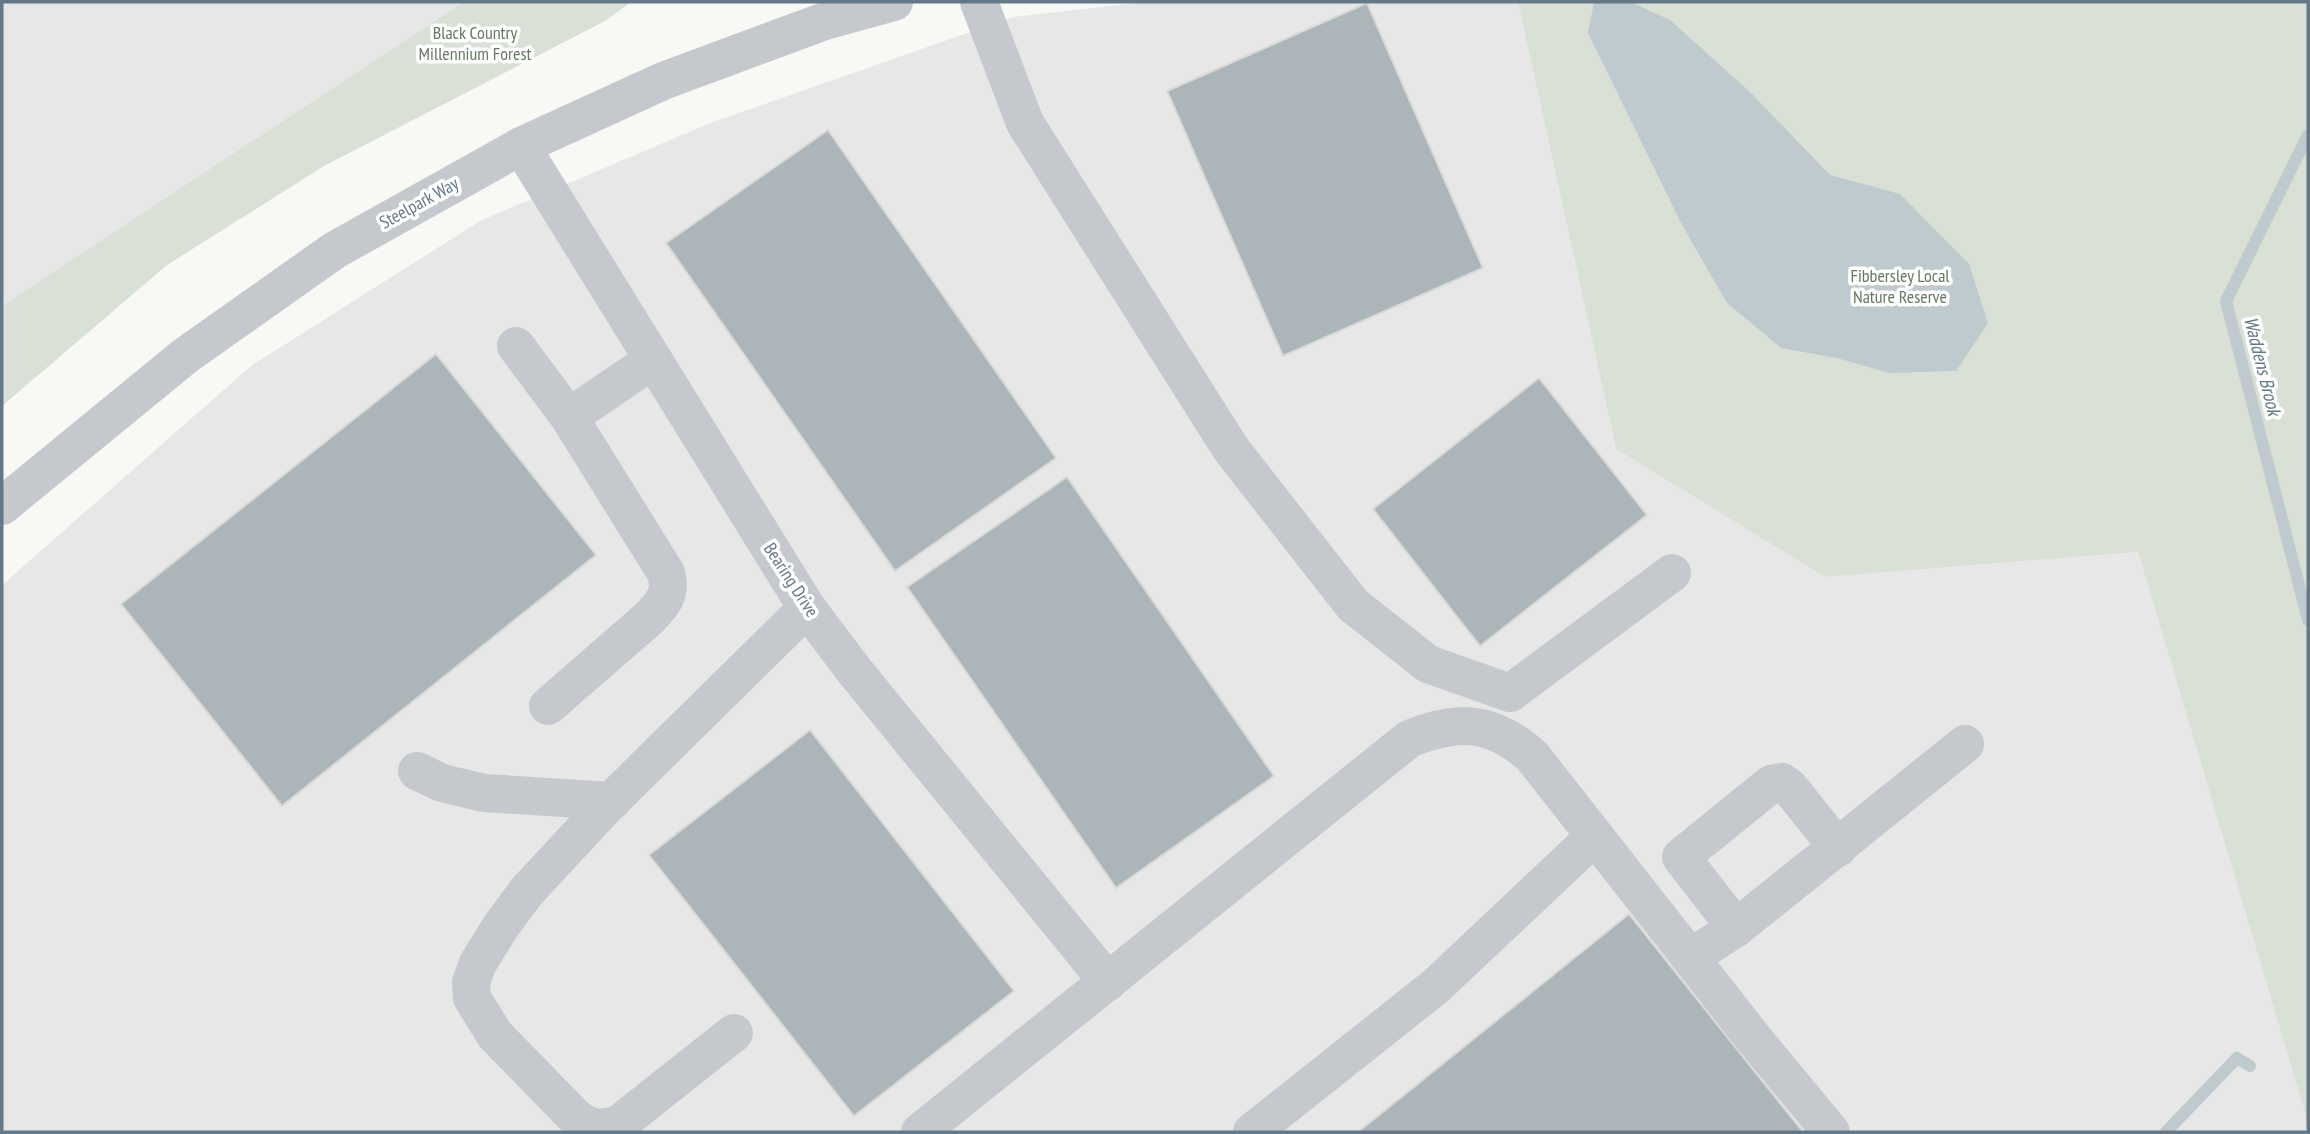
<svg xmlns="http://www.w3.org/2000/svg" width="2310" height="1134" font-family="'PT Sans Narrow',sans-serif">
  <rect width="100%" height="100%" fill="#f8f8f5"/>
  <g fill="#e6e7e6">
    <polygon points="2,2 523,2 239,187 2,392"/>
    <polygon points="1145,2 1518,2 1616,449 1825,577 2138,552 2308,1123 2308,1132 2,1132 2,585 251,366 480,221 708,124 1013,17"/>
  </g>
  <g fill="#d9e0d6">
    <polygon points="464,2 631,2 605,21 324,166 167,265 2,406 2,306"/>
    <polygon points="1518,2 2308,2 2308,1123 2138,552 1825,577 1616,449"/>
  </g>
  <polygon fill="#bfcacf" points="1594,2 1631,2 1670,20 1749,91 1830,175 1900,194 1969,264 1988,323 1956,371 1889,373 1837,358 1781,348 1727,303 1682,225 1588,33"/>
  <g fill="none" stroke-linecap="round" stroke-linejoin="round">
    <g stroke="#bfcacf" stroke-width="12">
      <polyline points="2308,135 2226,301 2308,620"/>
      <polyline points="2166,1132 2237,1058 2250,1066"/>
    </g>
  </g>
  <g fill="#acb5ba" stroke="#d9dad7" stroke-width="2">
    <polygon points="1367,3 1483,268 1283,356 1167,91"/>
    <polygon points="828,130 1056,458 895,571 666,243"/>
    <polygon points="436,354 596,555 282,806 121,604"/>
    <polygon points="1539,378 1647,515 1480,646 1373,509"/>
    <polygon points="1067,477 1274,776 1116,888 907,587"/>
    <polygon points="810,730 1014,991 854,1116 649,855"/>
    <polygon points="1629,914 1803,1132 1358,1132"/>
  </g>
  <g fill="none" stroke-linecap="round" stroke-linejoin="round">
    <g stroke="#c5c9cd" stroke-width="38">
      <polyline points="979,2 1025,123 1231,449 1353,605 1428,664 1510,693 1672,573"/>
      <polyline points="521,146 807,608 853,669 1108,982"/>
      <path d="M516,346L569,417L666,573C672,594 663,604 648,619L548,706"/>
      <polyline points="569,417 653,360"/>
      <polyline points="2,506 185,356 335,250 521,146 663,81 825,21 894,2"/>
      <polyline points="417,771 442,783 484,793 612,801"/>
      <polyline points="1736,928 1681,857 1771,784 1782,782 1790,788 1838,848"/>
      <polyline points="1691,957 1736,928 1965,744"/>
      <path d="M734,1033L619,1124C602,1130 589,1129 575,1117L495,1035L472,998L471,982L478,963L501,926L527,891L605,807L807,608"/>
      <path d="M920,1132L1409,739C1458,719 1491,720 1532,756L1754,1039L1831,1132"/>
      <polyline points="1252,1132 1436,986 1594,837"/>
    </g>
  </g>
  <g text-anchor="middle" stroke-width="7" stroke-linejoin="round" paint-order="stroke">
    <g font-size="18" fill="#657960" stroke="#fff">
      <text x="475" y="39">Black Country<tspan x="475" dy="21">Millennium Forest</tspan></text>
      <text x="1900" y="282">Fibbersley Local<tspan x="1900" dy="21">Nature Reserve</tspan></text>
    </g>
    <g font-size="18" fill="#657888" stroke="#fff">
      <text transform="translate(419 203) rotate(-29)" y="6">Steelpark Way</text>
      <text transform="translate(791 580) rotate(57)" y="6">Bearing Drive</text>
    </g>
    <g font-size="19" font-style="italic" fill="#617a83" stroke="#fff">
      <text transform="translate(2263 366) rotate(76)" y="7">Waddens Brook</text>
    </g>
  </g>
  <rect width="2310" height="1134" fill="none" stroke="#657888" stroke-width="7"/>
</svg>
